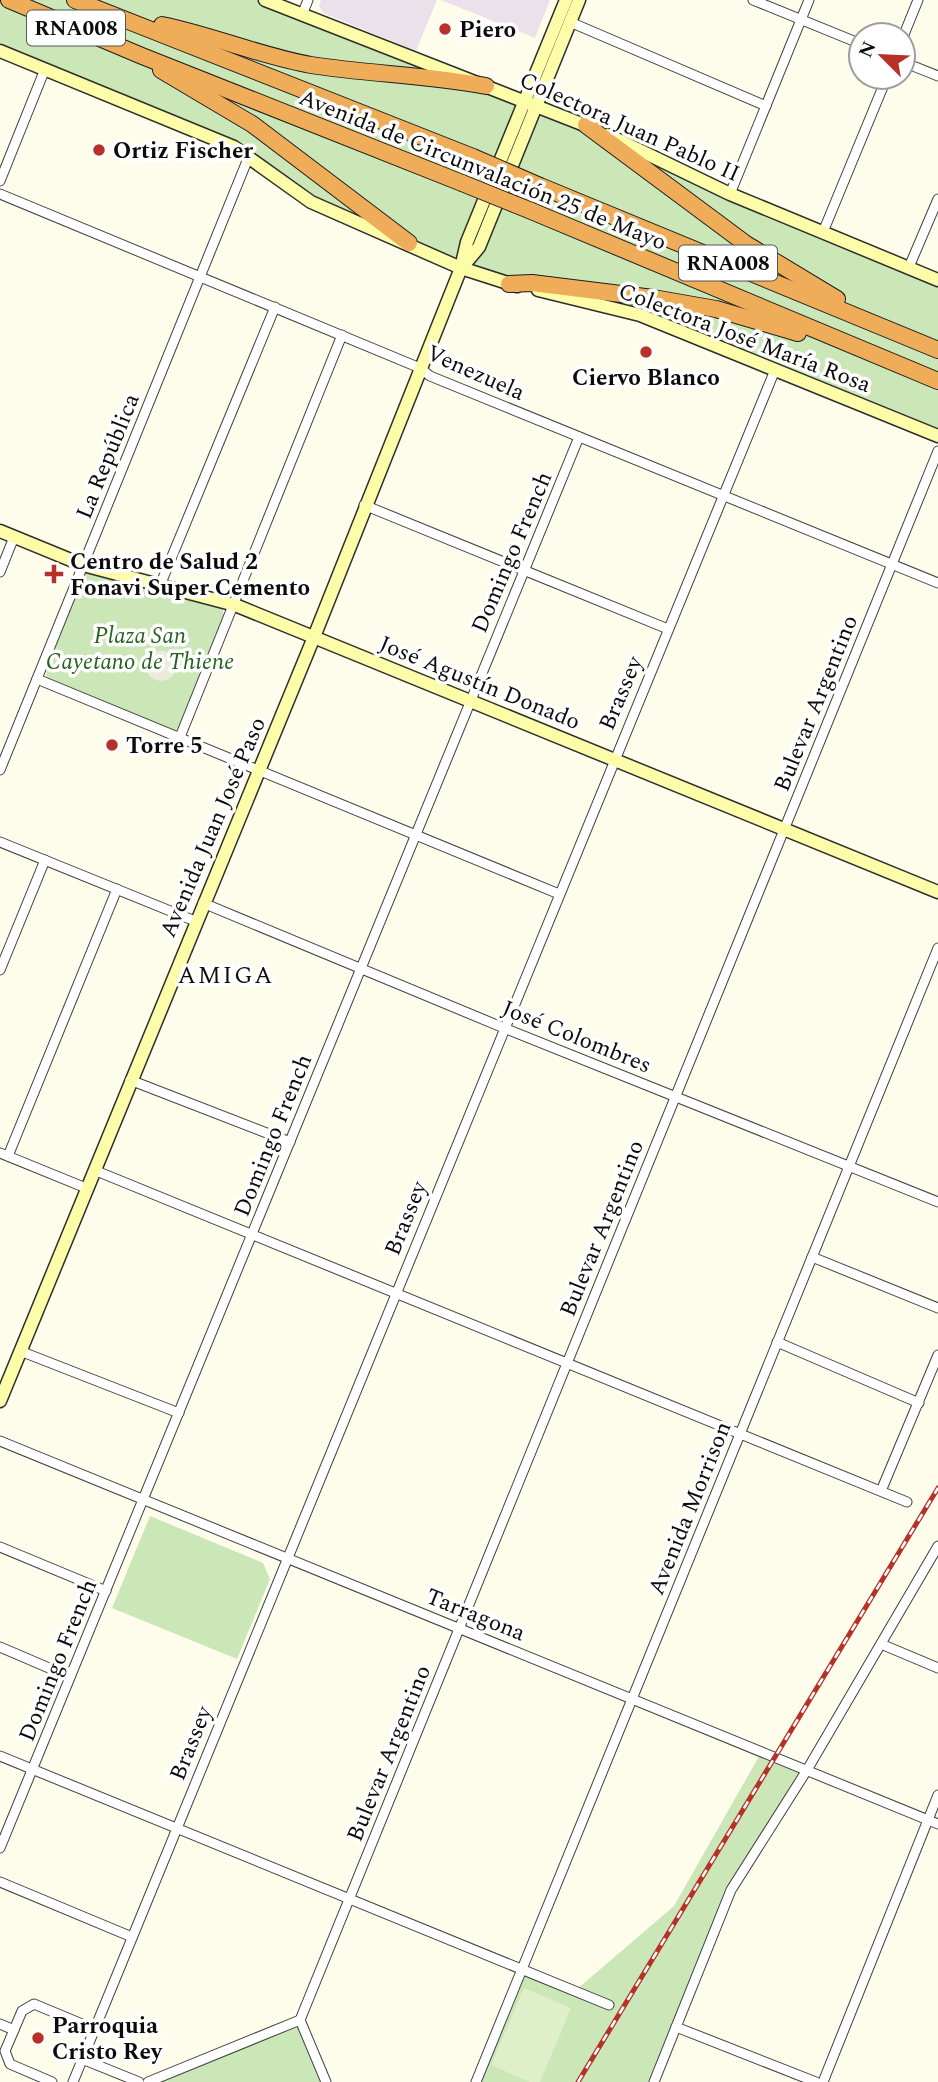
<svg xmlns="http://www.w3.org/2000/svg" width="938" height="2082" font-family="Spectral,serif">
  <rect width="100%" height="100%" fill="#fefdec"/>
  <g fill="#ebe1eb">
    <polygon points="321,0 437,0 416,51 323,13 319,6"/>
    <polygon points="441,0 550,0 535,38"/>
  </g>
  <g fill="#cbe7b7">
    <polygon points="0,0 265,0 486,86 938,280 938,436 697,336 509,284 311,202 250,156 0,51"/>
    <polygon points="88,570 222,606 225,621 183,723 176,730 167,729 46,679 48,653 83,574"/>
    <polygon points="150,1516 263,1563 270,1579 237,1659 112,1608"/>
    <polygon points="762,1751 807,1770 731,1890 654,2082 476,2082 522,1968 576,1990 674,1906"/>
    <polygon points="300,2020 326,2082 148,2082"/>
  </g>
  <polygon fill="#deefc9" points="524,1988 571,2008 540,2082 530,2082 491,2065"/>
  <circle fill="#edebdc" cx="161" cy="666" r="15"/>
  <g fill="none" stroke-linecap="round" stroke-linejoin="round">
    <defs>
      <g id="street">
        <polyline points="753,0 861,44"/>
        <polyline points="302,15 308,0"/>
        <polyline points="570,22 766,106"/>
        <polyline points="903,37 918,0"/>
        <polyline points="903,62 938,76"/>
        <polyline points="0,181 45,69"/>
        <polyline points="0,194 420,368 430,376 938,583"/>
        <polyline points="730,194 809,0"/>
        <polyline points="823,232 887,77"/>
        <polyline points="909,267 938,199"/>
        <polyline points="364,505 668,629"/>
        <polyline points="0,572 14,537"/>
        <polyline points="161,583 275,307"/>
        <polyline points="37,679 559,894"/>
        <polyline points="180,737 342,335"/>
        <polyline points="0,770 249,156"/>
        <polyline points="0,842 195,921"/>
        <polyline points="203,903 504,1028 938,1202"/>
        <polyline points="0,970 45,860"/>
        <polyline points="130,1080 290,1142"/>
        <polyline points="0,1153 86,1188"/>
        <polyline points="8,1156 117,889"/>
        <polyline points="94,1170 907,1502"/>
        <polyline points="812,1257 938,1308"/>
        <polyline points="777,1342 919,1403"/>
        <polyline points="20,1351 179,1413"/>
        <polyline points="0,1441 938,1824"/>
        <polyline points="881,1491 938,1355"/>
        <polyline points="0,1547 106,1591"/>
        <polyline points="881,1644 938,1668"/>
        <polyline points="0,1647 70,1677"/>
        <polyline points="0,1756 609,2005"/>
        <polyline points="0,1848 579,437"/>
        <polyline points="0,1882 132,1937"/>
        <polyline points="300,2020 938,451"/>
        <polyline points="0,2024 14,2030"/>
        <polyline points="676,2027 816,2082"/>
        <polyline points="82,2059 139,2082"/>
        <polyline points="52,2082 10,2064 5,2051 22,2011 34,2004 94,2029"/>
        <polyline points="73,2082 775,370"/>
        <polyline points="148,2082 300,2020 326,2082"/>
        <polyline points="476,2082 938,948"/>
        <polyline points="654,2082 731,1890 807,1770 938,1546"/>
        <polyline points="823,2082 938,1795"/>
      </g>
      <g id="secondary">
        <polyline points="265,0 592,128"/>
        <polyline points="0,51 234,147 311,202 461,268 517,286"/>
        <polyline points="608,135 730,194 938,280"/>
        <polyline points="464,265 479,247 579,0"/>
        <polyline points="538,290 640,315 938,436"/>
        <polyline points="0,531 83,565 235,605 938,892"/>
        <polyline points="0,1401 314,637 461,268 467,242 566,0"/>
      </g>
      <g id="highway">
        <polyline points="9,0 142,56 462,183"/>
        <polyline points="75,0 473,157"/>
        <path d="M162,25C212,35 260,56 311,65C369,74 428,75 486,86"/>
        <polyline points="161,70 252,124 409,243"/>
        <polyline points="586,125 746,244 837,299"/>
        <polyline points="540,186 938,350"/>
        <polyline points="529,210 938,381"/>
        <polyline points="509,284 532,283 653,298 716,309 798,333"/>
      </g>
    </defs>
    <use href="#street" stroke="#3f3f3f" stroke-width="11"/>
    <use href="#secondary" stroke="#2e2e2e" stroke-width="15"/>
    <use href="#highway" stroke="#1d1d1d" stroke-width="18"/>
    <use href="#street" stroke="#fff" stroke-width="9"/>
    <use href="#secondary" stroke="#fcfca9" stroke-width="12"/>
    <use href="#highway" stroke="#f0ad59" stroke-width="16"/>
    <defs>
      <polyline id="rail" points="578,2082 938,1488"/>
    </defs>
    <use href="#rail" stroke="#b73129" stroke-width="5"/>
    <use href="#rail" stroke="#fff" stroke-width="2.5" stroke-dasharray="8" stroke-linecap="butt"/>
    <defs>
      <g id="highway-bridge">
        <polyline points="473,157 540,186"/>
        <polyline points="462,183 529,210"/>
      </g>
    </defs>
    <use href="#highway-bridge" stroke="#1d1d1d" stroke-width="18" stroke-linecap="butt"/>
    <use href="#highway-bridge" stroke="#f0ad59" stroke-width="16"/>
  </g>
  <g fill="#b73129" stroke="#fff" stroke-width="2.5">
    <circle cx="445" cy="29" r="7"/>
    <circle cx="99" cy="150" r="7"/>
    <circle cx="646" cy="352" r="7"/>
    <path d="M50.5 563.5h7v7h7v7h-7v7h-7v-7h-7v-7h7z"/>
    <circle cx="112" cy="745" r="7"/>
    <circle cx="38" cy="2038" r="7"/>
  </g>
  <g text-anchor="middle" stroke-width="7" stroke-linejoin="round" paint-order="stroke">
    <g fill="#fff" stroke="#555" stroke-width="2">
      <rect x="27" y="10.5" width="98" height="35" rx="5"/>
      <rect x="679" y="245.5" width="98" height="35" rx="5"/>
    </g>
    <g font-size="21" font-weight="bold" fill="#0c0c0c">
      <text x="76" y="35">RNA008</text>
      <text x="728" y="270">RNA008</text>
    </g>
    <g font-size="23" font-weight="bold" fill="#0c0c0c" stroke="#fff" text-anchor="start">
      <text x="459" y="37">Piero</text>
      <text x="113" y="158">Ortiz Fischer</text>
      <text x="646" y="385" text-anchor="middle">Ciervo Blanco</text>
      <text x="70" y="569">Centro de Salud 2<tspan x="70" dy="26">Fonavi Super Cemento</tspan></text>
      <text x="126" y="753">Torre 5</text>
      <text x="52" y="2033">Parroquia<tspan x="52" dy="26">Cristo Rey</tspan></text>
    </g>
    <g font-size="23" fill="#0c0c0c" stroke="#fff">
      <text transform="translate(630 126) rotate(24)" y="8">Colectora Juan Pablo II</text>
      <text transform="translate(483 169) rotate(22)" y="8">Avenida de Circunvalación 25 de Mayo</text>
      <text transform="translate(745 337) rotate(21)" y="8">Colectora José María Rosa</text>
      <text transform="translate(476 372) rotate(24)" y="8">Venezuela</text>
      <text transform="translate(107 456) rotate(-68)" y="8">La República</text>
      <text transform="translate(511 552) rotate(-67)" y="8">Domingo French</text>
      <text transform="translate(480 682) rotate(22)" y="8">José Agustín Donado</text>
      <text transform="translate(620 693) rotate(-67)" y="8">Brassey</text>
      <text transform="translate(815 703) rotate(-68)" y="8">Bulevar Argentino</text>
      <text transform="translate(212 827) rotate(-67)" y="8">Avenida Juan José Paso</text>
      <text transform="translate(577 1036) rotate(22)" y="8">José Colombres</text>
      <text transform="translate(272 1135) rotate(-68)" y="8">Domingo French</text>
      <text transform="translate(405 1218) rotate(-68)" y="8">Brassey</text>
      <text transform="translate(601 1228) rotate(-68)" y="8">Bulevar Argentino</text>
      <text transform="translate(689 1508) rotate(-68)" y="8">Avenida Morrison</text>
      <text transform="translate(476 1614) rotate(22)" y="8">Tarragona</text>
      <text transform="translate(57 1660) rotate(-68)" y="8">Domingo French</text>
      <text transform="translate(190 1743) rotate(-68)" y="8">Brassey</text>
      <text transform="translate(388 1753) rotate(-68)" y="8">Bulevar Argentino</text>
    </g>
    <g font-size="23" font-style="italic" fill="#26611f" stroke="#fff">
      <text x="140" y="643">Plaza San<tspan x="140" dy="26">Cayetano de Thiene</tspan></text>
    </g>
    <g font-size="24" letter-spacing="2" fill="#0c0c0c" stroke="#fff">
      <text x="226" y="983">AMIGA</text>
    </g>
  </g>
  <g transform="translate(882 56) rotate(294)"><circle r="33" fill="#ffffff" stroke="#9e9e9e" stroke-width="2"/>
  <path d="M0-5L12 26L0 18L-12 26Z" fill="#b73129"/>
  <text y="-10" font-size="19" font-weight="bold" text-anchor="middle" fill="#0c0c0c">N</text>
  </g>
</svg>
